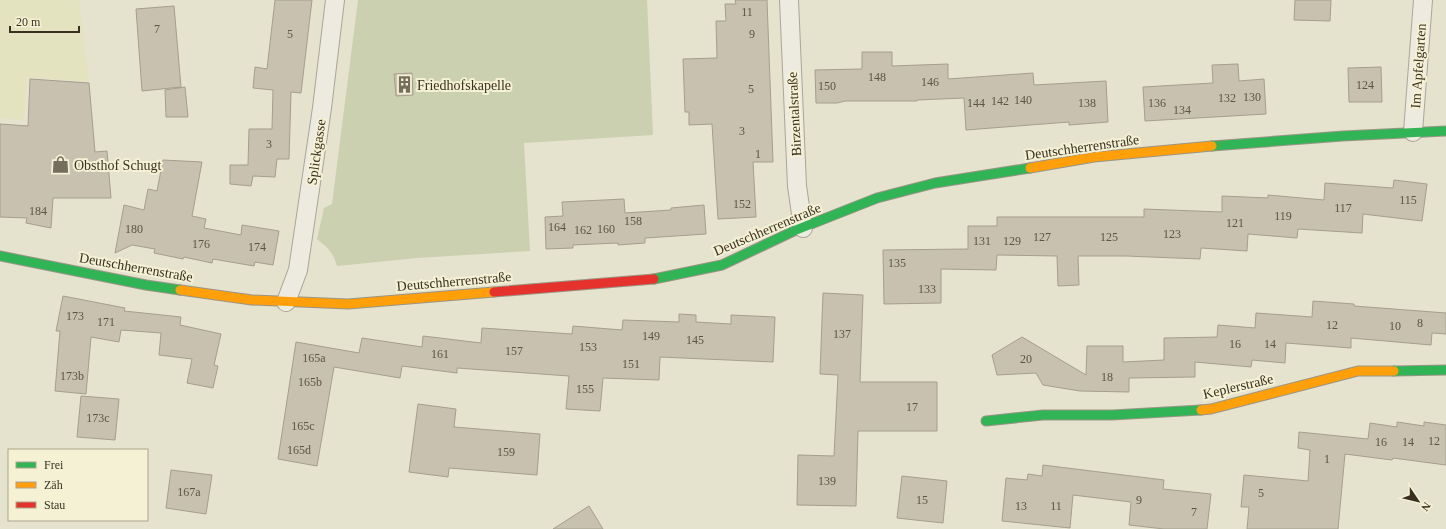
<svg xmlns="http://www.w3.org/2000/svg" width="1446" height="529" font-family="'Times New Roman',serif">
  <rect width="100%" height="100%" fill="#e5e2ce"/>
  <polygon fill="#e4e3bf" points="0,0 79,0 89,82 27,77 24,120 0,118"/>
  <path fill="#cbd0b0" d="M358,0H647L653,135L524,143L530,251L417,258L337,266C333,252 328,248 317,239L324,208L332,204Z"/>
  <g fill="#c8c1af" stroke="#a59e8d">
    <polygon points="275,0 312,0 301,93 291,92 289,159 277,159 275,177 253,176 251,186 230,184 230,165 248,165 249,129 272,129 273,90 253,88 255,67 267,69"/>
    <polygon points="735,0 767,0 773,162 753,162 756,217 718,219 712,124 689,125 689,112 685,112 683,59 717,58 716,21 726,21 725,4 736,4"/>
    <polygon points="1295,0 1331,0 1330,21 1294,20"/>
    <polygon points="174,6 181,87 142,91 136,9"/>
    <polygon points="862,52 892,52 892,66 948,64 948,79 1033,73 1034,85 1106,81 1108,122 1069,125 1069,122 966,130 964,98 917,100 917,101 845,101 837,103 816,103 815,70 862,69"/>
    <polygon points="1238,64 1239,81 1264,79 1266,114 1145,121 1143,87 1213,83 1212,65"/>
    <polygon points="1381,67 1382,102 1349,102 1348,68"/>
    <polygon points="412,73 413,95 396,96 394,74"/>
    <polygon points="30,79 89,83 95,152 107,151 111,198 53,198 51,228 26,223 27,218 0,217 0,124 28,126"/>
    <polygon points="185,87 188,117 166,117 165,90"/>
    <polygon points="163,160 202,162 192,216 206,219 204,228 241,235 242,225 279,231 273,265 255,262 254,266 213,259 212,263 184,257 183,259 154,253 155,249 132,245 115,253 124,205 144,210 148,189 157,191"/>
    <polygon points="1394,180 1427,184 1422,221 1363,214 1362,233 1298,229 1297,238 1248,234 1247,251 1201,248 1200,259 1126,256 1078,256 1079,285 1058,286 1057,256 997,255 996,270 941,269 941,303 884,304 883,250 968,249 968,226 997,226 997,217 1144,217 1144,209 1222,212 1222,196 1268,198 1268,195 1324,200 1325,183 1393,188"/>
    <polygon points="624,199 625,213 671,210 671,208 704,205 706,234 645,238 645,243 618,245 618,243 573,245 573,248 546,249 545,217 563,216 562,202"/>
    <polygon points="823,293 863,295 860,382 937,382 937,431 858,431 856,506 797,505 798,455 834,456 838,375 820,374"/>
    <polygon points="63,296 125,308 124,311 181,317 180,325 221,334 214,365 218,366 213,388 187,383 192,359 159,355 161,333 121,330 119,342 91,337 86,394 55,391 60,331 56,331"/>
    <polygon points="1313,301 1354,304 1354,306 1446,313 1446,334 1432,333 1431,345 1351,338 1351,348 1286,343 1285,363 1252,360 1251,367 1195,362 1195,377 1129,378 1129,392 1080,391 1043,385 1036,373 997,375 992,355 1022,337 1086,375 1087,346 1123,346 1123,362 1164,360 1164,338 1217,337 1218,325 1255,328 1256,313 1312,317"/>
    <polygon points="679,314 696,315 696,322 731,324 731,315 775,317 773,362 660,357 659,380 603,378 600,411 566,409 569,376 457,368 457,373 402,366 400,378 334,367 317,466 278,459 296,342 359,353 362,338 422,347 423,336 481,343 482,328 572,334 573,326 622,330 623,320 679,322"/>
    <polygon points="81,396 119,399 115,440 77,437"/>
    <polygon points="418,404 456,409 454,427 540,434 537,475 449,468 448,477 409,472"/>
    <polygon points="1397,422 1424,426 1424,422 1446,425 1446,465 1393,458 1392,460 1345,454 1338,529 1247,529 1249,507 1241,507 1244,475 1308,481 1310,450 1298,448 1299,432 1368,439 1370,423 1397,427"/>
    <polygon points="1043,465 1164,480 1163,489 1211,494 1207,529 1164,529 1129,525 1131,502 1073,495 1070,528 1002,521 1006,478 1027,480 1028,474 1042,476"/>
    <polygon points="171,470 212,475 206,514 166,508"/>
    <polygon points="902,476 947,481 943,523 897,518"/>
    <polygon points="589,506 603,529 553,529"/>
  </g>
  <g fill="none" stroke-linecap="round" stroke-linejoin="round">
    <defs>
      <g id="street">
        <polyline points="789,0 797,186 803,228"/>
        <polyline points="1413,132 1423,0"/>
        <polyline points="286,302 298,270 322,108 335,0"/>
      </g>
      <g id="fast">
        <polyline points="1212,146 1343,136 1446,131"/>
        <polyline points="0,256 146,285 180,290"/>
        <polyline points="654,279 722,265 796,230 877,198 935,183 1030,168"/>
        <polyline points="1394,371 1446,370"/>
        <polyline points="986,421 1043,415 1112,415 1201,410"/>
      </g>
      <g id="slow">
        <polyline points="1030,168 1094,157 1212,146"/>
        <polyline points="180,290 252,300 348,304 494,292"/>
        <polyline points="1201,410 1211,409 1358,371 1394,371"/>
      </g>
      <polyline id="jam" points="494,292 654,279"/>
    </defs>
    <use href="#street" stroke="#aaa697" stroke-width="20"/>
    <use href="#fast" stroke="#9a9586" stroke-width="11"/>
    <use href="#slow" stroke="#9a9586" stroke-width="11"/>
    <use href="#jam" stroke="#9a9586" stroke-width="11"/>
    <use href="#street" stroke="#edeadf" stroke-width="18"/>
    <use href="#fast" stroke="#30b455" stroke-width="9"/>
    <use href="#slow" stroke="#ff9f0a" stroke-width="9"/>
    <use href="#jam" stroke="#e5322d" stroke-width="9"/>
  </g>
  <defs>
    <symbol id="building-bare" viewBox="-9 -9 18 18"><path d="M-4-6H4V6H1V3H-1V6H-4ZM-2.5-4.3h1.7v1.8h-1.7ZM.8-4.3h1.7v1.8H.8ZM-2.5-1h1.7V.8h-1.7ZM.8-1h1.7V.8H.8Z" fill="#756e5c" stroke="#f5f1d5" stroke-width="2.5" paint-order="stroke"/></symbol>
    <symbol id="shop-bare" viewBox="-9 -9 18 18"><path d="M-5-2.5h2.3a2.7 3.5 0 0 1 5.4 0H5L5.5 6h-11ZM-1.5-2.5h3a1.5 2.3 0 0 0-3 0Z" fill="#756e5c" stroke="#f5f1d5" stroke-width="2.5" paint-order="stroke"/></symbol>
  </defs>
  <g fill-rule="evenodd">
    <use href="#building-bare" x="392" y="72" width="25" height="25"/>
    <use href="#shop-bare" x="48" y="152" width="25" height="25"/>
  </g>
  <g text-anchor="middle" stroke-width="4" stroke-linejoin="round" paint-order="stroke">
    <g font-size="12" fill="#5d5443">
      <text x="747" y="16">11</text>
      <text x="157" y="33">7</text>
      <text x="290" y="38">5</text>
      <text x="752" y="38">9</text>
      <text x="877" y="81">148</text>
      <text x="930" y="86">146</text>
      <text x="1365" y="89">124</text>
      <text x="827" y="90">150</text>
      <text x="751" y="93">5</text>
      <text x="1252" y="101">130</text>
      <text x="1227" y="102">132</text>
      <text x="1023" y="104">140</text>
      <text x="1000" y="105">142</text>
      <text x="976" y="107">144</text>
      <text x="1087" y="107">138</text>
      <text x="1157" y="107">136</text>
      <text x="1182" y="114">134</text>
      <text x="742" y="135">3</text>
      <text x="269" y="148">3</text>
      <text x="758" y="158">1</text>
      <text x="1408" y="204">115</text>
      <text x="742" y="208">152</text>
      <text x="1343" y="212">117</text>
      <text x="38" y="215">184</text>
      <text x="1283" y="220">119</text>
      <text x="633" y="225">158</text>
      <text x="1235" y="227">121</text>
      <text x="557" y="231">164</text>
      <text x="134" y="233">180</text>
      <text x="606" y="233">160</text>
      <text x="583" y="234">162</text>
      <text x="1172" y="238">123</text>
      <text x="1042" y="241">127</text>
      <text x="1109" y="241">125</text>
      <text x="982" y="245">131</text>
      <text x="1012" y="245">129</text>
      <text x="201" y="248">176</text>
      <text x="257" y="251">174</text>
      <text x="897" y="267">135</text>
      <text x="927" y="293">133</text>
      <text x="75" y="320">173</text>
      <text x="106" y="326">171</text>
      <text x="1420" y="327">8</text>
      <text x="1332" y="329">12</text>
      <text x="1395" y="330">10</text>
      <text x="842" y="338">137</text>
      <text x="651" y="340">149</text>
      <text x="695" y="344">145</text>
      <text x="1235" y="348">16</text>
      <text x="1270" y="348">14</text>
      <text x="588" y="351">153</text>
      <text x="514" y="355">157</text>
      <text x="440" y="358">161</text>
      <text x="314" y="362">165a</text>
      <text x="1026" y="363">20</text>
      <text x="631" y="368">151</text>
      <text x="72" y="380">173b</text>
      <text x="1107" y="381">18</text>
      <text x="310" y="386">165b</text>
      <text x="585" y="393">155</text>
      <text x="912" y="411">17</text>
      <text x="98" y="422">173c</text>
      <text x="303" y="430">165c</text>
      <text x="1434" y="445">12</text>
      <text x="1381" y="446">16</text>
      <text x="1408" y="446">14</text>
      <text x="299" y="454">165d</text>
      <text x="506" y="456">159</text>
      <text x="1327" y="463">1</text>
      <text x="827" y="485">139</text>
      <text x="189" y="496">167a</text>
      <text x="1261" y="497">5</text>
      <text x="922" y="504">15</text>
      <text x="1139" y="504">9</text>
      <text x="1021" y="510">13</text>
      <text x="1056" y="510">11</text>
      <text x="1194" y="516">7</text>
    </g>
    <g font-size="14" fill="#39301f" stroke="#f5f1d5">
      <text transform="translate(1418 66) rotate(-86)" y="5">Im Apfelgarten</text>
      <text transform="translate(794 114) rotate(-93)" y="5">Birzentalstraße</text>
      <text transform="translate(1082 147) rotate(-8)" y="5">Deutschherrenstraße</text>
      <text transform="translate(316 152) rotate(-82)" y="5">Splickgasse</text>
      <text transform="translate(767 229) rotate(-23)" y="5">Deutschherrenstraße</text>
      <text transform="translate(136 267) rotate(10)" y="5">Deutschherrenstraße</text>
      <text transform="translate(454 281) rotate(-5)" y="5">Deutschherrenstraße</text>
      <text transform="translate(1238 386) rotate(-13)" y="5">Keplerstraße</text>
    </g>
    <g font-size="14" fill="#39301f" stroke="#f5f1d5" text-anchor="start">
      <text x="417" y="90">Friedhofskapelle</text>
      <text x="74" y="170">Obsthof Schugt</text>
    </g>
  </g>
  <rect x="8" y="449" width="140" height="72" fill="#f5f1d5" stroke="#aaa48c"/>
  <rect x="16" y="462" width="20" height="6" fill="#30b455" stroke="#aaa48c"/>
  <text x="44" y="469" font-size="12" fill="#39301f">Frei</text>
  <rect x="16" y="482" width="20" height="6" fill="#ff9f0a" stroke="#aaa48c"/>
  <text x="44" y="489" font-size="12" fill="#39301f">Zäh</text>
  <rect x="16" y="502" width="20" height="6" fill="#e5322d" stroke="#aaa48c"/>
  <text x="44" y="509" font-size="12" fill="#39301f">Stau</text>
  <g transform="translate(1418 501) rotate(125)" stroke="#f5f1d5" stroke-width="3" paint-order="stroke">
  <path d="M0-3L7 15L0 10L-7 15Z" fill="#39301f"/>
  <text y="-6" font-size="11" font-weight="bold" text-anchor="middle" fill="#39301f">N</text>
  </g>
  <path d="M10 26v6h69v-6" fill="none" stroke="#39301f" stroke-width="2"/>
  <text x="16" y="26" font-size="12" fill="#39301f" stroke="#f5f1d5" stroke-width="3" paint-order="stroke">20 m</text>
</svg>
